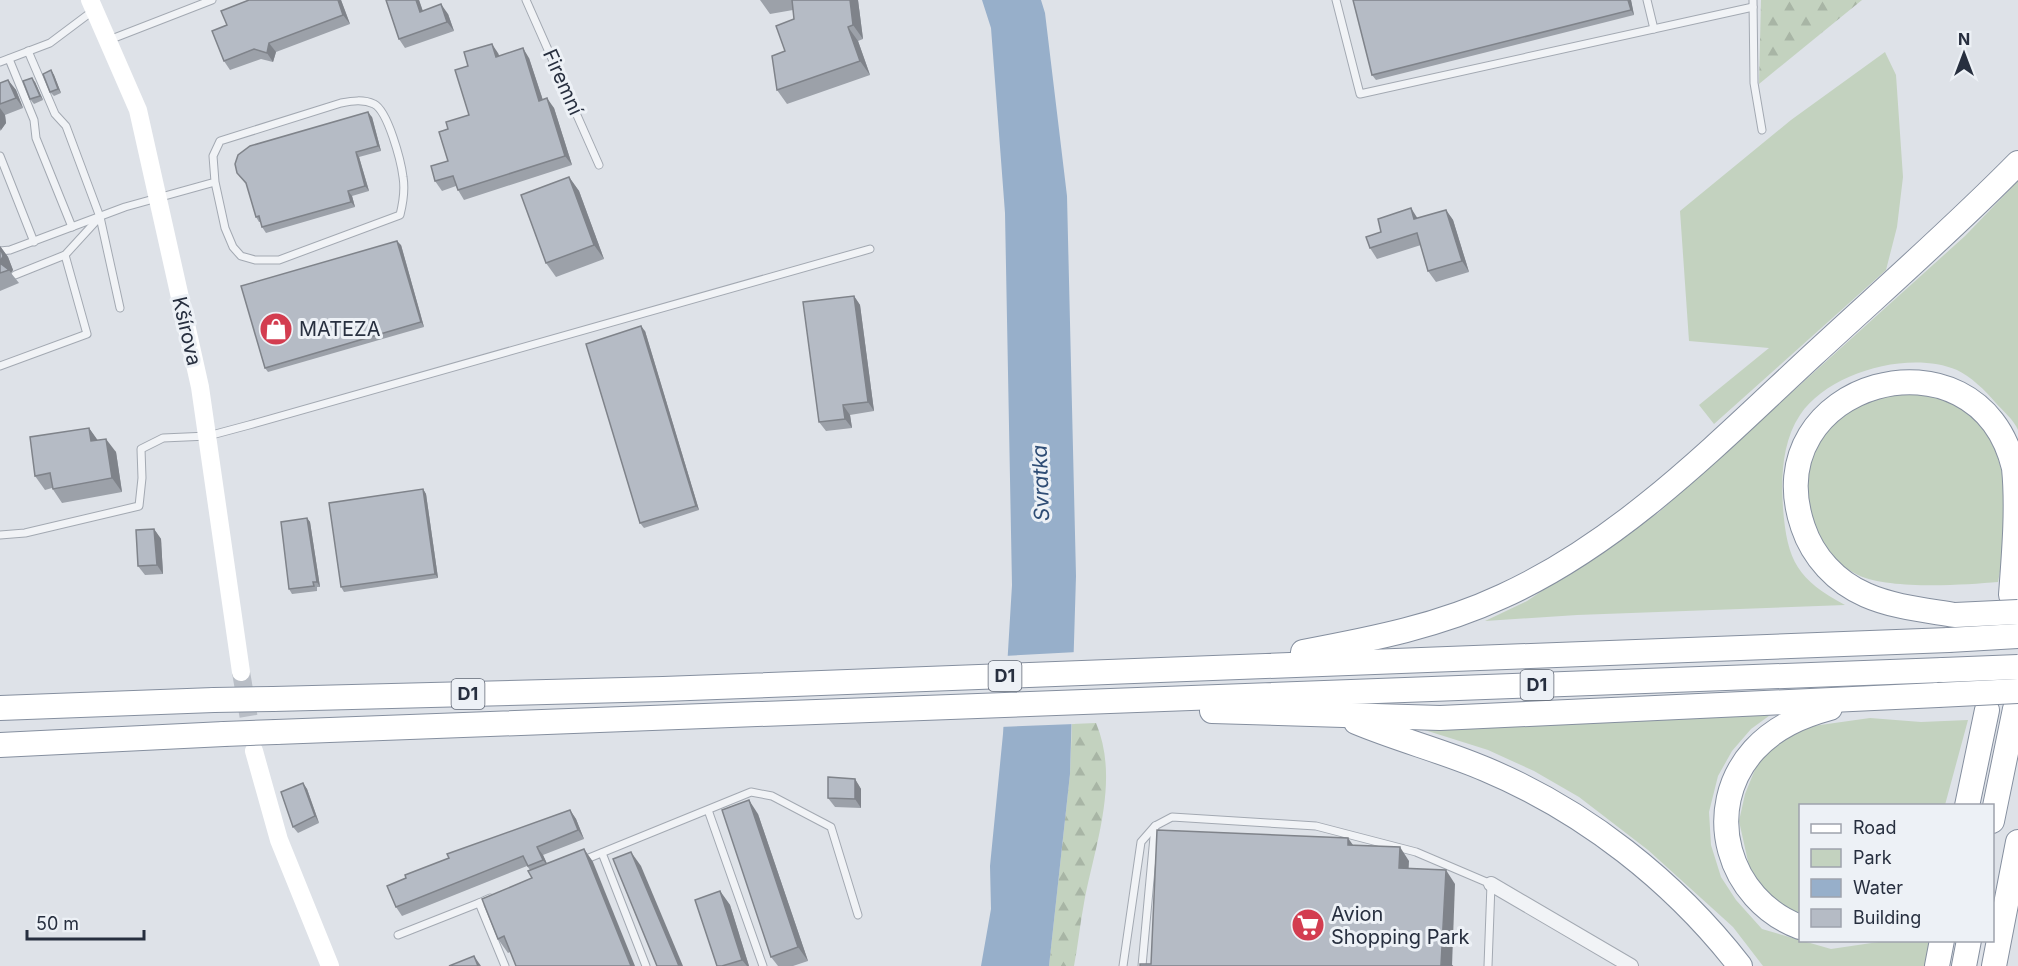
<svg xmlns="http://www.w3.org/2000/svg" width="2018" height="966" font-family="Inter,sans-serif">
  <defs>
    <pattern id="forest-firs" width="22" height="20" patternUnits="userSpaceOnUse" patternTransform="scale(1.5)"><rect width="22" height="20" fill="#c3d2bf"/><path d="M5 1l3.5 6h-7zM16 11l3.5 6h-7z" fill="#a8b5a5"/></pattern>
  </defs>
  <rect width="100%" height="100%" fill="#dee2e8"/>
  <g fill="#c3d2bf">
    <polygon points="1885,52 1896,75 1903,177 1897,227 1886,270 1714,424 1699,405 1769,348 1689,341 1680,211 1791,120"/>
    <path d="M2018,181V430C2014,420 2003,411 1995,402C1986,391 1970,376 1957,370C1909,350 1829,372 1800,415C1782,442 1781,477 1783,508C1787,561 1798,580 1845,605L1577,615L1485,621L1527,601L1658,513L1965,236Z"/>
    <path d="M1910,390C1925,394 1945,397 1958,406C2016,443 2010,523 1998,582C1963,585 1890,590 1858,575C1805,550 1791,464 1831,421C1849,401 1885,396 1910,390Z"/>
    <polygon points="1773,713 1751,729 1732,751 1718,776 1709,812 1711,845 1721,877 1736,900 1762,929 1831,949 1885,941 1931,941 1926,966 1763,966 1733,927 1648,850 1579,797 1534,771 1488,750 1412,726"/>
    <polygon points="1870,718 1921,722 1968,720 1945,805 1800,806 1800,916 1769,897 1749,866 1739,821 1745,794 1758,762 1773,744 1806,727"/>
  </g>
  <g fill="url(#forest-firs)">
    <polygon points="1761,0 1862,0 1759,84"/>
    <path d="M1096,723C1120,780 1095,845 1084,903C1080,924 1078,945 1074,966H1049L1070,774L1072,724Z"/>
  </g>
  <polygon fill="#97afca" points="982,0 1041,0 1045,13 1067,196 1076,576 1070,774 1049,966 981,966 991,909 990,866 1003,734 1012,585 1005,213 991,28"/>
  <polygon fill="#dee2e8" points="1077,652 1075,724 1000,727 1004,656"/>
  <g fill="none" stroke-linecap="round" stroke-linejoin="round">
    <polyline stroke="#b9bec6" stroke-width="18" stroke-dasharray="18 9" stroke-linecap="butt" points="241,672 253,743"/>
    <defs>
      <g id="lane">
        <polyline points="526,0 599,165"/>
        <polyline points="1336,0 1360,94 1753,7"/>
        <polyline points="1647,0 1654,29"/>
        <polyline points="1753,0 1754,83 1762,130"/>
        <polyline points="109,40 212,0"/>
        <polyline points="28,51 55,114 66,126 100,217 120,308"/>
        <polyline points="9,59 34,120 36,138 72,227"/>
        <polyline points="0,62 50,43 94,10"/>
        <polyline points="0,156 34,242"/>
        <path d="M0,251L10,250L125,207L215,182L213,156L220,141L341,103C352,101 363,99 374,104C388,111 401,161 403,177C405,189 403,203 400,215L279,260H255L241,256L233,247L225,228L215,182"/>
        <polyline points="15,275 65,255 98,219"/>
        <polyline points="0,366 87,334 65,255"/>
        <polyline points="0,535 25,533 139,506 142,478 141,449 163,438 208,436 249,425 870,249"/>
        <polyline points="708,810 763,966"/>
        <polyline points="602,853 646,966"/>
        <polyline points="584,860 751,792 772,796 831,827 858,915"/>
        <polyline points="490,898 479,903 505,966"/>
        <polyline points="398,935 479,903"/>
        <polyline points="1123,966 1141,842 1155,826"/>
        <polyline points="1142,966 1155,826 1172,817 1316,826 1416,852 1491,884 1488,966"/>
      </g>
      <polyline id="street" points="1491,884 1631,966"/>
      <g id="highway">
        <path d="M1955,615C1925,610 1893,607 1866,595C1836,582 1813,557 1803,527C1753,382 1978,318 2014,468C2018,508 2014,554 2011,595"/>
        <path d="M1303,652C1372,639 1439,626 1503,596C1622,542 1718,443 1813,355C1881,292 1952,230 2018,163"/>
        <polyline points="273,699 663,689 1949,640"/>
        <polyline points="0,708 214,700"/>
        <polyline points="1212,711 1440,718 1938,695"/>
        <path d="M1356,722C1399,740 1443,751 1485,769C1585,811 1674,881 1740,966"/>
        <polyline points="276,732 1943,670"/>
        <polyline points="0,745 224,734"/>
        <polyline points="1967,806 1987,710"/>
        <polyline points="1992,821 2015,709"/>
        <path d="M1800,927C1728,900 1701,809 1754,750C1775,727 1801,716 1830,708"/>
        <polyline points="1937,966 1942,940"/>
        <polyline points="1964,966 1969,940"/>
        <polyline points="1994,966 2018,842"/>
      </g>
    </defs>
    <use href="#lane" stroke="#a3a9b2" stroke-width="9"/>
    <use href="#street" stroke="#a3a9b2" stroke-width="16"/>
    <use href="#highway" stroke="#858f9f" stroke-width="26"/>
    <use href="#lane" stroke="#f1f3f6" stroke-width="7"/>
    <use href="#street" stroke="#f1f3f6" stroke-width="14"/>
    <g stroke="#fff" stroke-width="18">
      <polyline points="90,0 138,110 179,293 200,387 241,672"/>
      <polyline points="254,751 279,840 330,966"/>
    </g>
    <use href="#highway" stroke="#fff" stroke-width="24"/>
    <defs>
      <g id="highway-bridge">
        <polyline points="1955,615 2018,612"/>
        <polyline points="1949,640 2018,636"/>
        <polyline points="1943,670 2018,667"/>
        <polyline points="1938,695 2018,691"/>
        <polyline points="214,700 273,699"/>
        <polyline points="224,734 276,732"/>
      </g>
    </defs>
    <use href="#highway-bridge" stroke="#858f9f" stroke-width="26" stroke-linecap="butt"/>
    <use href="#highway-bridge" stroke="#fff" stroke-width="24"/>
  </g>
  <g fill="#9ca1a9">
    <polygon points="249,0 341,0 350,24 276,52 273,62 261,59 230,70 224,61 227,25"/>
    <polygon points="386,0 419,0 423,11 448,14 454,31 405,48 399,39"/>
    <polygon points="760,0 858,0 863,39 858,41 870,75 787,104 777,90 785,51 794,19 793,10 770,14"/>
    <polygon points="1631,0 1634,15 1376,80 1372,75"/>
    <polygon points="498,53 499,56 529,58 543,100 554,108 572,165 464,200 458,190 456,186 442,191 435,181 448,161 448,129 469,115 468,66"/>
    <polygon points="51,70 54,75 61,93 54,96 50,92"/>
    <polygon points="8,80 16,90 23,108 5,115 6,123 1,130 0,131 0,83"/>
    <polygon points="35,82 43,100 34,104 30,99"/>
    <polygon points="372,117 381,151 359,157 369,191 352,196 355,207 266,233 262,227 261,222 259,222 256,217 247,185 237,173"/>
    <polygon points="569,177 579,191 604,259 556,277 546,263"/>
    <polygon points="1446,210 1453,220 1469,272 1436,282 1428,271 1421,245 1377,259 1370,248 1381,232 1418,218"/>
    <polygon points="401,245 424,327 268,372 265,368"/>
    <polygon points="0,246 8,257 13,270 11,273 19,283 0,291"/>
    <polygon points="854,296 860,305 874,411 850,415 852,428 826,431 819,422"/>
    <polygon points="645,331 699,510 644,528 640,523"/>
    <polygon points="89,428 97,440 116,452 122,492 62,503 52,488 45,490 35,476"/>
    <polygon points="423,489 426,494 438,578 344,592 341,587"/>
    <polygon points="307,518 310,522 320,587 317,587 317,591 292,594 289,589"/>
    <polygon points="154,529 161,539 163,574 145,575 138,566"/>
    <polygon points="855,779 861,789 861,808 835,807 828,798"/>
    <polygon points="303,783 307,789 319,823 298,833 293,827"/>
    <polygon points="570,810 576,819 584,839 543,855 547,864 584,849 593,862 510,952 508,953 498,939 532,878 530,870 527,866 402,916 396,907 406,878"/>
    <polygon points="758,814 808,961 793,966 778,966 771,957"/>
    <polygon points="720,891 730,905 749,966 717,966"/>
  </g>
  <g fill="#7f838a">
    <polygon points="338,0 341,0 350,24 343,15"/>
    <polygon points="416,0 419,0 426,21 420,12"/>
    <polygon points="850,0 858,0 863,39 853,25"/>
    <polygon points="1628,0 1631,0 1634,15 1631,10"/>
    <polygon points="441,4 448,14 454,31 447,22"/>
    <polygon points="848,27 858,41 870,75 860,61"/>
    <polygon points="269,43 276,52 273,62 267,53"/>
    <polygon points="492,44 498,53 503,66 496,57"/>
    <polygon points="523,48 529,58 546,110 539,101"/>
    <polygon points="51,70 54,75 61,93 58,89"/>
    <polygon points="32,78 35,82 43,100 40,96"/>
    <polygon points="8,80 16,90 23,108 16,98"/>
    <polygon points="547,98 554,108 572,165 565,156"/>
    <polygon points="0,108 5,115 6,123 1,130 0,128"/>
    <polygon points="368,112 372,117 381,151 378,146"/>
    <polygon points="356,152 359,157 369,191 365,186"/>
    <polygon points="569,177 579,191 604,259 594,245"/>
    <polygon points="348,191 352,196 355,207 351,202"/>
    <polygon points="1411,208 1418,219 1414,219"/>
    <polygon points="1446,210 1453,220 1469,272 1462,261"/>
    <polygon points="397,241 401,245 424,327 421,322"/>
    <polygon points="0,246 8,257 13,270 11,273 9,270 0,263"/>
    <polygon points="854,296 860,305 874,411 868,402"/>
    <polygon points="641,326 645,331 699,510 696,506"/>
    <polygon points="843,405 850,415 852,428 845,419"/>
    <polygon points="89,428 99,442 91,441"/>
    <polygon points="106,439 116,452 122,492 112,478"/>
    <polygon points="423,489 426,494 438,578 435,574"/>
    <polygon points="307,518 310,522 320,587 317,582"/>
    <polygon points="154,529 161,539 163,574 157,565"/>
    <polygon points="855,779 861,789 861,808 855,799"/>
    <polygon points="303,783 307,789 319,823 315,816"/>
    <polygon points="749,800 758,814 808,961 798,947"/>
    <polygon points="570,810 576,819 584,839 578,830"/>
    <polygon points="1348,838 1358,852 1348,845"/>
    <polygon points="537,847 543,855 549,868 543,860"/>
    <polygon points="1400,847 1409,861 1408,882 1399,868"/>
    <polygon points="584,849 593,862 635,966 631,966"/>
    <polygon points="631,852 641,866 683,966 679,966"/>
    <polygon points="1446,870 1455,884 1452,966 1441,965"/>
    <polygon points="720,891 730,905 749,966 747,966 742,960"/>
    <polygon points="474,956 481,966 478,966"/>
  </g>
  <g fill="#b5bbc5" stroke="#7f838a" stroke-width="1.5">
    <polygon points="249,0 338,0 343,15 269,43 267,53 254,49 224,61 212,31 227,25 221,11"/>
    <polygon points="386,0 416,0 420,12 441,4 447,22 399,39"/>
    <polygon points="792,0 850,0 853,25 848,27 860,61 777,90 772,56 785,51 776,26 794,19"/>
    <polygon points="1353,0 1628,0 1631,10 1372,75"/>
    <polygon points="492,44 496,57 523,48 539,101 547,98 565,156 458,190 453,176 435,181 431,166 448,161 439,132 448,129 446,122 469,115 455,70 468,66 464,52"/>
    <polygon points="51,70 58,89 50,92 43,74"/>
    <polygon points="32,78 40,96 30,99 23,81"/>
    <polygon points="8,80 16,98 0,104 0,83"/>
    <polygon points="368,112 378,146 356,152 365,186 348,191 351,202 262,227 259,216 256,217 246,183 237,173 235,164 238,155 250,146"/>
    <polygon points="569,177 594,245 546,263 521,195"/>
    <polygon points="1411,208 1414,219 1446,210 1462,261 1428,271 1417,233 1370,248 1366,237 1381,232 1378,219"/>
    <polygon points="397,241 421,322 265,368 241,286"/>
    <polygon points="0,247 3,256 0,262"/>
    <polygon points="0,263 9,270 0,273"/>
    <polygon points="854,296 868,402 843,405 845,419 819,422 803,302"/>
    <polygon points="641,326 696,506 640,523 586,344"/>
    <polygon points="89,428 91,441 106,439 112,478 53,489 50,473 35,476 30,437"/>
    <polygon points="423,489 435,574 341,587 329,503"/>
    <polygon points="307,518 317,582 313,582 314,586 289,589 281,522"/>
    <polygon points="154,529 157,565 138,566 136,530"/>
    <polygon points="828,777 855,779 855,799 828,798"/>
    <polygon points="303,783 315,816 293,827 281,792"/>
    <polygon points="749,800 798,947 771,957 722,810"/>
    <polygon points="570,810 578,830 537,847 543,860 528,866 523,856 396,907 387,886 406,878 405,875 449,858 447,854"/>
    <polygon points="1157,830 1348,838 1348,845 1400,847 1399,868 1446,870 1441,965 1453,966 1140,966 1140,964 1151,964"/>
    <polygon points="584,849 631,966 516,966 504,936 498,939 482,899 532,878 528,871"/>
    <polygon points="631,852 679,966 657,966 613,859"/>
    <polygon points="720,891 742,960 722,966 717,966 695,900"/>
    <polygon points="474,956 478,966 449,966"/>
  </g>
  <defs>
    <symbol id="shop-disc" viewBox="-11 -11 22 22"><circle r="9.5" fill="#d33d50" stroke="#edf1f6"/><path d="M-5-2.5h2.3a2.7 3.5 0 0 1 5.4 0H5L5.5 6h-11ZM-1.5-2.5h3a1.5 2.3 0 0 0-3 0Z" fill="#fff"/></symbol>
    <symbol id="supermarket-disc" viewBox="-11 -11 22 22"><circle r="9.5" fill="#d33d50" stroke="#edf1f6"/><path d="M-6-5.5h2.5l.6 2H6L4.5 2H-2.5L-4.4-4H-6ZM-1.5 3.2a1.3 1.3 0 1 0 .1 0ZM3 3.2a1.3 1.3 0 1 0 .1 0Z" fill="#fff"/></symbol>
  </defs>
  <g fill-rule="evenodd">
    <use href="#shop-disc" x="257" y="310" width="38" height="38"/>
    <use href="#supermarket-disc" x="1289" y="906" width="38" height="38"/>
  </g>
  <g text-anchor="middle" stroke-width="6" stroke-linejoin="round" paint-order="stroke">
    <g fill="#edf1f6" stroke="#626976" stroke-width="1.5">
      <rect x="988.5" y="661" width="33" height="30" rx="4.5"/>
      <rect x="1520.5" y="670" width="33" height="30" rx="4.5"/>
      <rect x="451.5" y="679" width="33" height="30" rx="4.5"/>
    </g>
    <g font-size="18" font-weight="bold" fill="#272f3f">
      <text x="1005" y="682">D1</text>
      <text x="1537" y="691">D1</text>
      <text x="468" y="700">D1</text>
    </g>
    <g font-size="20" fill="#272f3f" stroke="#edf1f6">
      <text transform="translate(563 82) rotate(66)" y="7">Firemní</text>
      <text transform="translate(187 331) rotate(77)" y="7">Kšírova</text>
    </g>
    <g font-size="20" fill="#272f3f" stroke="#edf1f6" text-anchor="start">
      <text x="299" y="336">MATEZA</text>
      <text x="1331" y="921">Avion<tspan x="1331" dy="23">Shopping Park</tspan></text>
    </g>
    <g font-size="21" font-style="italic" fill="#2f4d75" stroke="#edf1f6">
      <text transform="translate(1041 483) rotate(-92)" y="7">Svratka</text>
    </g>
  </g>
  <rect x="1799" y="804" width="195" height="138" fill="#edf1f6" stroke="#9ea3ad" stroke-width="1.5"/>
  <rect x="1811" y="824" width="30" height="9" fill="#ffffff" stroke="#9ea3ad" stroke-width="1.5"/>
  <text x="1853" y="834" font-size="18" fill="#272f3f">Road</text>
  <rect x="1811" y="849" width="30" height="18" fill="#c3d2bf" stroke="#9ea3ad" stroke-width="1.5"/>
  <text x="1853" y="864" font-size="18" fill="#272f3f">Park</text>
  <rect x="1811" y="879" width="30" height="18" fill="#97afca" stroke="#9ea3ad" stroke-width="1.5"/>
  <text x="1853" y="894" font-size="18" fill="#272f3f">Water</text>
  <rect x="1811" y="909" width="30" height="18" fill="#b5bbc5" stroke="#9ea3ad" stroke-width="1.5"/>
  <text x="1853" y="924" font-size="18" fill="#272f3f">Building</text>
  <g transform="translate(1964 54)" stroke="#edf1f6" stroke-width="4.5" paint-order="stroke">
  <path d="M0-4.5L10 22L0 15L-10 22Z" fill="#272f3f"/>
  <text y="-9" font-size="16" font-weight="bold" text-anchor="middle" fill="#272f3f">N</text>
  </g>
  <path d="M27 930v9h117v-9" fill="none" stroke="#272f3f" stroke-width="3"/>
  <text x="36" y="930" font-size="18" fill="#272f3f" stroke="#edf1f6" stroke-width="4.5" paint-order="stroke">50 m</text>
</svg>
